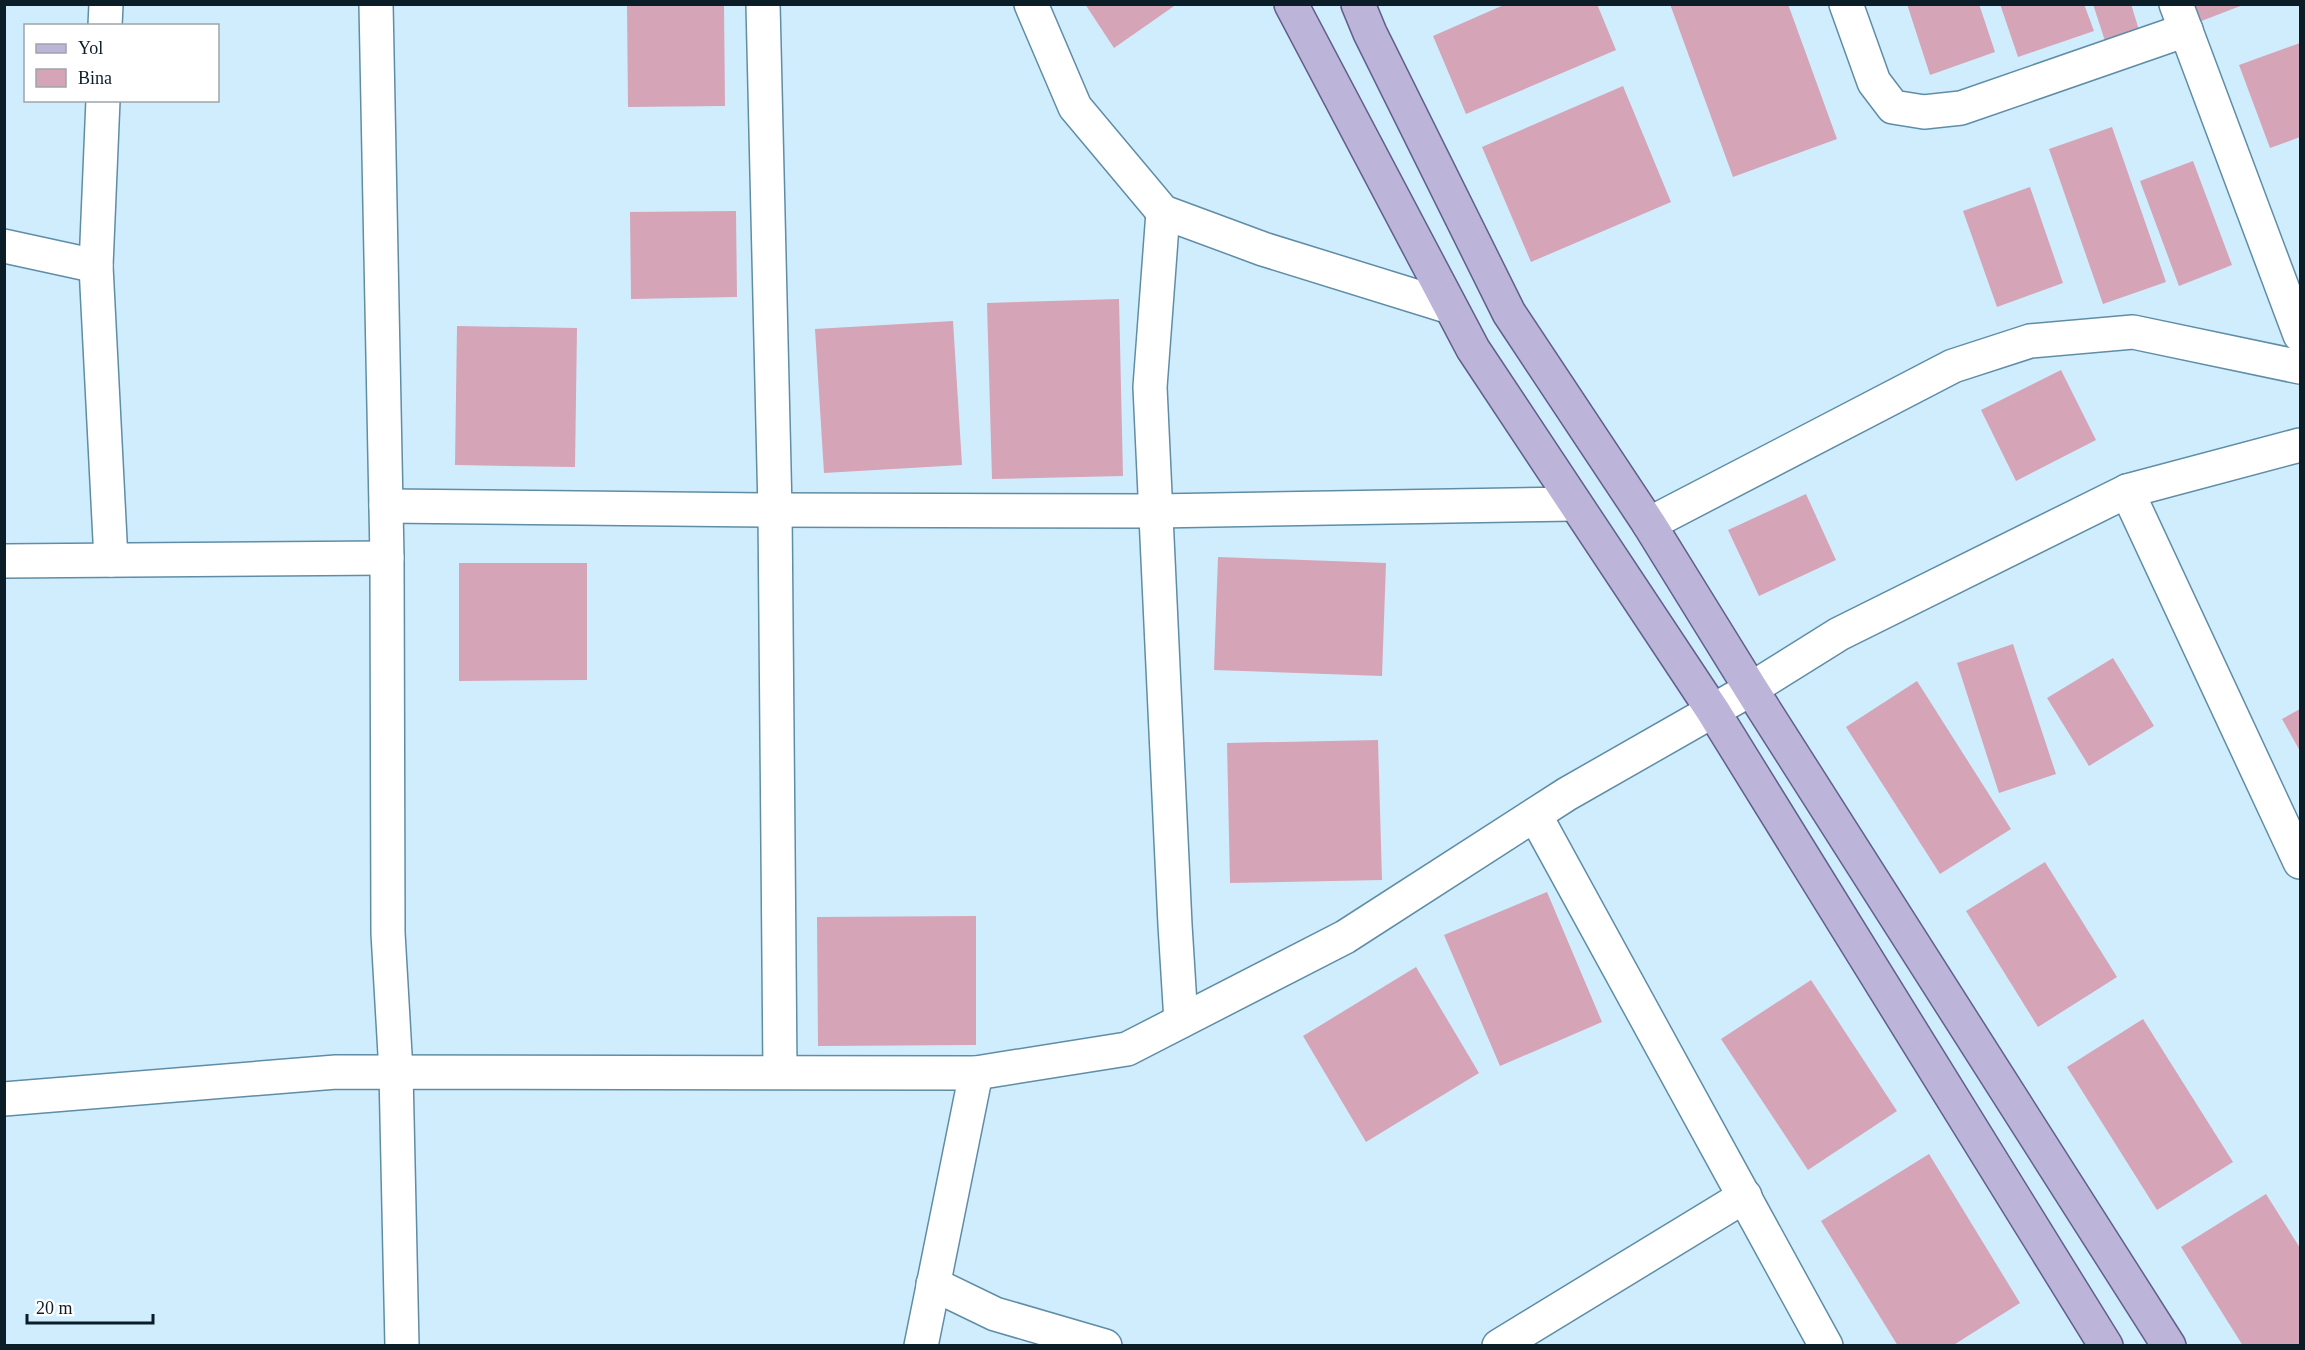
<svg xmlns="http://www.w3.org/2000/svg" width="2305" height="1350" font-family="'Times New Roman',serif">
  <rect width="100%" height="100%" fill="#d0edfe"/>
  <g fill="#d5a4b7">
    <polygon points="627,4 724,4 725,106 628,107"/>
    <polygon points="1085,4 1177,4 1114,48"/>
    <polygon points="1506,4 1597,4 1616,50 1466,114 1433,36"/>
    <polygon points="1670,4 1788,4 1837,139 1733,177"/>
    <polygon points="1907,4 1979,4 1995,52 1930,75"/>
    <polygon points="2000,4 2084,4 2094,31 2018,57"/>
    <polygon points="2093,4 2131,4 2139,30 2105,41"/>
    <polygon points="2183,4 2243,4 2243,5 2191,25"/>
    <polygon points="2300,43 2300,137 2270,148 2239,65"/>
    <polygon points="1623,86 1671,202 1531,262 1482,147"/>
    <polygon points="2112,127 2166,282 2103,304 2049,149"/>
    <polygon points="2193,161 2232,265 2179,286 2140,181"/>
    <polygon points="2030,187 2063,283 1997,307 1963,211"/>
    <polygon points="736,211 737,297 631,299 630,212"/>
    <polygon points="1119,299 1123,476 992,479 987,303"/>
    <polygon points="953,321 962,465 824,473 815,329"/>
    <polygon points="457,326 577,328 575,467 455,465"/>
    <polygon points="2061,370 2096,440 2016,481 1981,410"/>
    <polygon points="1806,494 1836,560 1759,596 1728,530"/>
    <polygon points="1218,557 1386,563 1382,676 1214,670"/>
    <polygon points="459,563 587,563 587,680 459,681"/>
    <polygon points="2013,644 2056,774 1999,793 1957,663"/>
    <polygon points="2113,658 2154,726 2089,766 2047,698"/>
    <polygon points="1917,681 2011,829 1940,874 1846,727"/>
    <polygon points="2300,709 2300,751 2282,719"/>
    <polygon points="1378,740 1382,880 1230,883 1227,743"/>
    <polygon points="2045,862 2117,977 2038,1027 1966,911"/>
    <polygon points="1547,892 1602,1022 1500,1066 1444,935"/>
    <polygon points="976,916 976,1045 818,1046 817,917"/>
    <polygon points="1416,967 1479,1073 1366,1142 1303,1036"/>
    <polygon points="1811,980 1897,1111 1808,1170 1721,1039"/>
    <polygon points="2143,1019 2233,1162 2157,1210 2067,1067"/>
    <polygon points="1929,1154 2020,1303 1952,1346 1898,1346 1821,1221"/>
    <polygon points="2266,1194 2300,1248 2300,1346 2243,1346 2181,1247"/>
  </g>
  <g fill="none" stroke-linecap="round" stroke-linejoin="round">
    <defs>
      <g id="minor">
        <polyline points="376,4 387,558 388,933 396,1072 402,1346"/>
        <polyline points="763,4 775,510 780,1072"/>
        <polyline points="1031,4 1075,107 1163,212 1263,249 1450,307"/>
        <polyline points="1846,4 1874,82 1893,107 1924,112 1961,108 2186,30"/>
        <polyline points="2176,4 2300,335"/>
        <polyline points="105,26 106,4"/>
        <polyline points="103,100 96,266 111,560"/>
        <polyline points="1163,212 1150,387 1175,925 1181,1021"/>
        <polyline points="4,246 96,266"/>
        <polyline points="2127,491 2300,862"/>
        <polyline points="386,506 775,510 1156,511 1575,504"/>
        <polyline points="1649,524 1953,366 2030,341 2133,332 2300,367"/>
        <polyline points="4,561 387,558"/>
        <polyline points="1535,815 1826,1346"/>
        <polyline points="4,1099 336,1072 976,1073 1127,1049 1345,937 1567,794 1751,689 1839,634 2127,491 2300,445"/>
        <polyline points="933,1284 995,1314 1105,1346"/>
        <polyline points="921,1346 976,1073"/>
        <polyline points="1499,1346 1745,1196"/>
      </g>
      <g id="primary">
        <polyline points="1291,4 1473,349 1713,711 2106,1346"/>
        <polyline points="1358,4 1370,33 1509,313 1649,524 1751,689 2169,1346"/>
      </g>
    </defs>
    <use href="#minor" stroke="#5f8da6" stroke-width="36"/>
    <use href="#primary" stroke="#615f8b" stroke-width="36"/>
    <use href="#minor" stroke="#fff" stroke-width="33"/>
    <use href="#primary" stroke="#bcb4d9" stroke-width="33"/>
  </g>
  <rect width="2305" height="1350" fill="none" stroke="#0b1e28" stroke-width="12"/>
  <rect x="24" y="24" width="195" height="78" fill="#ffffff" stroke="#9da5a9" stroke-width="1.5"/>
  <rect x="36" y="44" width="30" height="9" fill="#bcb4d9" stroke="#9da5a9" stroke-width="1.5"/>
  <text x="78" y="54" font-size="18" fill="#0b1e28">Yol</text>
  <rect x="36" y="69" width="30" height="18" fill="#d5a4b7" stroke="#9da5a9" stroke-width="1.5"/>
  <text x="78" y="84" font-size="18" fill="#0b1e28">Bina</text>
  <path d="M27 1314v9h126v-9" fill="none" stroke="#0b1e28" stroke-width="3"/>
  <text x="36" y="1314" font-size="18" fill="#0b1e28" stroke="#ffffff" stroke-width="4.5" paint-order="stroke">20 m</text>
</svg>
